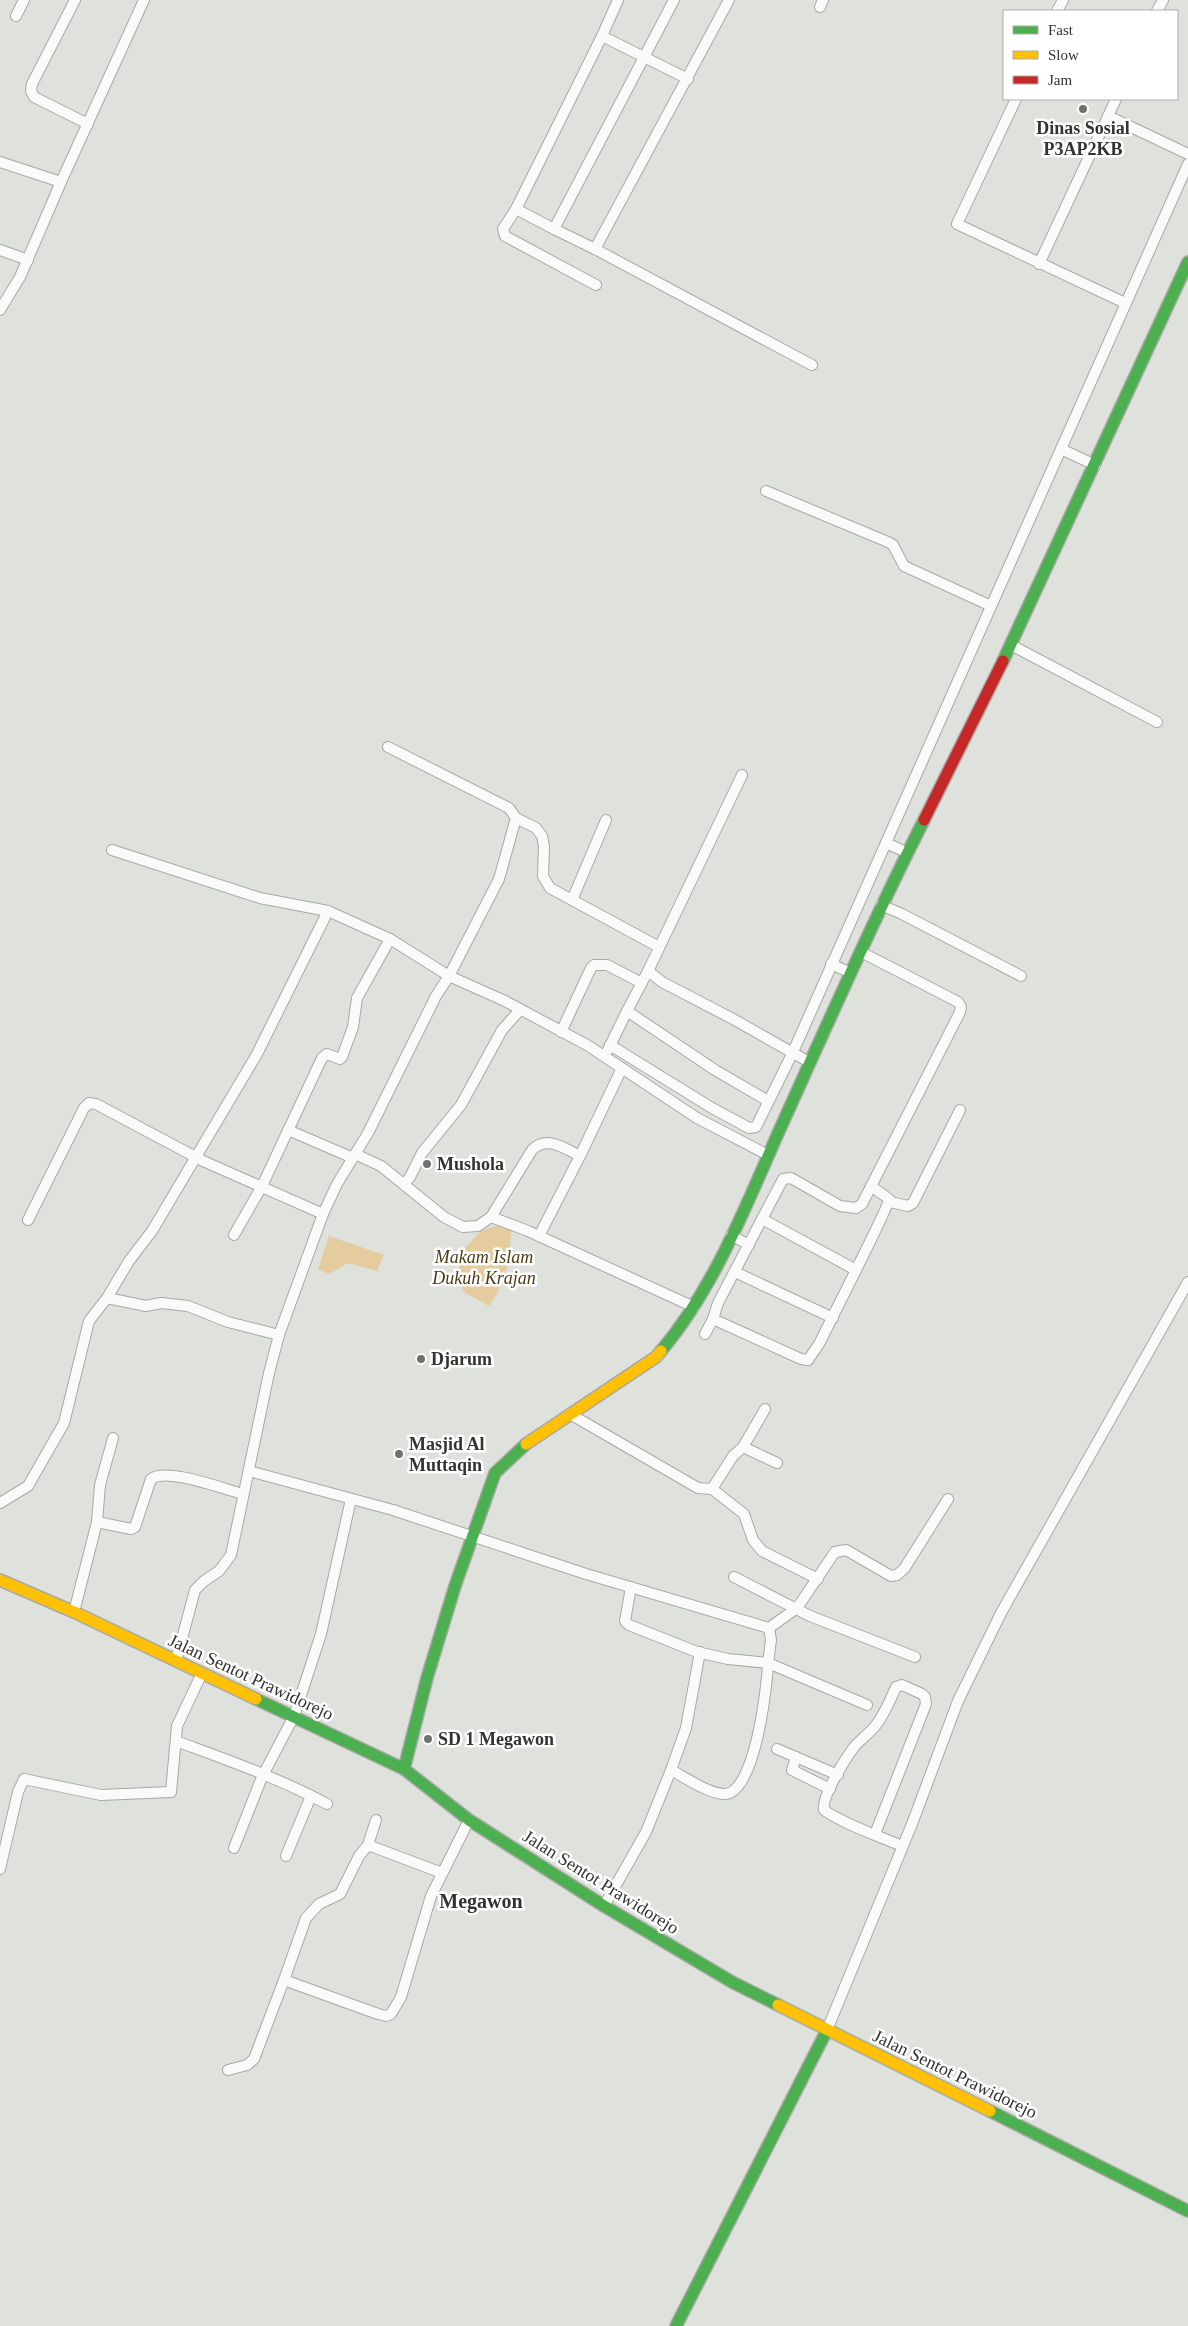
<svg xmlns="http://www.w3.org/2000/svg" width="1188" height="2326" font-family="Georgia,serif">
  <rect width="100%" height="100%" fill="#dfe1dc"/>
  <g fill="#e4cc9e">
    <path d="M500,1225L512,1227C508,1261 509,1277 489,1306L464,1292L457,1275L464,1249L481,1231Z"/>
    <polygon points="329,1236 384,1255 377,1271 348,1263 329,1274 318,1269"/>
  </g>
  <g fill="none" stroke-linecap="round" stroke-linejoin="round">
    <defs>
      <g id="street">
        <polyline points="75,0 32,84 31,91 34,97 88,124"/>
        <polyline points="618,0 602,36 688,79"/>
        <polyline points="820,7 823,0"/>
        <polyline points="1057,11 1063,0"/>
        <polyline points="1157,11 1163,0"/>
        <polyline points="16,16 24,0"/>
        <polyline points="602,36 516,209 554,229 674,0"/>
        <polyline points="1016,99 957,224 1125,303"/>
        <polyline points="1108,116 1188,154"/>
        <polyline points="0,162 61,182 144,0"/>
        <polyline points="516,209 503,229 505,236 596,285"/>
        <polyline points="554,229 595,249 729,0"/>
        <polyline points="595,249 812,365"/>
        <polyline points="0,250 28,260"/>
        <polyline points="1039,264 1116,99"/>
        <polyline points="0,310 20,277 61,182"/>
        <polyline points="1095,465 1061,449 1188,164"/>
        <polyline points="766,491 888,542 893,545 904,566 991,606"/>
        <polyline points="1011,645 1157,722"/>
        <polyline points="388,747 509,808 516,818 499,879 449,976 505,1001 587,1045 697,1118 768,1155"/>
        <polyline points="742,775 648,971 662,982 733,1019 809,1062"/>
        <polyline points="516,818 536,828 542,836 544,846 543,876 550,888 659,947"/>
        <polyline points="886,843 908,853"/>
        <polyline points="112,850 260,898 328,911 390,939 449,976 436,996 368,1133 337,1184 323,1214 279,1335 269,1373 231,1555 219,1571 204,1581 195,1590 176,1661"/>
        <polyline points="572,900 606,820"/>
        <polyline points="881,905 902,914 1021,976"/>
        <polyline points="831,964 851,973"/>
        <polyline points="648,971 627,1011 715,1070 768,1101"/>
        <polyline points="561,1032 591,968 594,965 607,965 642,983"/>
        <polyline points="610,1045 712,1108 749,1128 756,1127 793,1052 1061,449"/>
        <polyline points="608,1050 627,1011"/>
        <polyline points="288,1130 353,1158"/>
        <polyline points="355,1154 381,1166 444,1217 463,1227 478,1226 491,1217 528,1231 694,1307"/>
        <polyline points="404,1184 410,1177 422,1153 461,1105 502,1030 520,1010"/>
        <polyline points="890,1202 908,1206 913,1203 960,1110"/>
        <path d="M491,1217L532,1150C547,1135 564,1148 580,1156"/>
        <polyline points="762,1219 856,1270 819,1344 808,1360 801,1359 713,1319 718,1303 783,1179 791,1178 840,1206 856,1208 862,1204 960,1012 961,1007 958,1002 861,952"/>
        <polyline points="28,1220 84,1108 89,1103 96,1104 203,1161 323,1214"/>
        <polyline points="234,1235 262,1186 322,1058 327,1054 340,1059 342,1057 353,1027 357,998 390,939"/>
        <polyline points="731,1235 749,1245"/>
        <polyline points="539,1236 580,1156 622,1068"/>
        <path d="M856,1270C861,1260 889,1204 889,1199L871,1186"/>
        <polyline points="735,1272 833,1318"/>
        <polyline points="107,1298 146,1306 161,1303 188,1306 228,1322 279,1335"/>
        <polyline points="705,1334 713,1319"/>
        <polyline points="570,1414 698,1488 712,1489 733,1456 743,1447 777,1463"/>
        <polyline points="743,1447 765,1409"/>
        <polyline points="249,1471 393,1510 586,1574 769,1628 797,1608 835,1552 846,1550 891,1576 897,1575 904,1569 948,1499"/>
        <polyline points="712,1489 744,1514 753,1540 762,1551 818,1579"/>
        <polyline points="0,1503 28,1486 64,1423 89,1321 107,1298 129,1261 152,1231 257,1054 328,911"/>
        <polyline points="97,1522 100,1485 113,1438"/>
        <polyline points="734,1577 810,1616 915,1657"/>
        <polyline points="631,1587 625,1621 629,1625 697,1652 728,1659 768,1663 771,1640 769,1628"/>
        <path d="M74,1612L97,1522L131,1529L135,1527L151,1479C167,1467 223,1489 243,1494"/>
        <path d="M176,1741C227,1760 279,1778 327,1804"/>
        <polyline points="777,1749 838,1775"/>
        <polyline points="796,1757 792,1770 830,1789"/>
        <polyline points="671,1770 686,1728 700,1652"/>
        <path d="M875,1834L926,1704L925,1697L922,1694L902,1685L896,1687C890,1701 885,1713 876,1725C870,1733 861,1739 854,1747C846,1758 821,1797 824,1810C843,1824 879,1836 902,1846"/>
        <polyline points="368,1845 376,1820"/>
        <polyline points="234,1848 262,1777 294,1716 306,1680 321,1634 351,1499"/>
        <polyline points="286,1856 311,1796"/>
        <polyline points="0,1869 18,1792 24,1779 101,1795 171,1792 177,1726 202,1673"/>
        <polyline points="442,1873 368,1845 359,1856 340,1894 319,1904 306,1918 284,1980 378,2014 386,2016 391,2014 401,1997 431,1896 469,1820"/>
        <path d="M604,1906L646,1832L671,1770C686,1778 706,1792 723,1794C755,1797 767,1686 768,1663L867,1705"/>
        <polyline points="827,2030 912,1824 958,1701 1001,1613 1188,1282"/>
        <polyline points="228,2070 247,2065 254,2059 284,1980"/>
      </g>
      <g id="fast">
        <polyline points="1003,661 1188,262"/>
        <path d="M661,1351C715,1287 746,1205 780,1129C827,1025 873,921 924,820"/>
        <polyline points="256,1699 404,1769 469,1820 604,1906 732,1982 778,2005"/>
        <polyline points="404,1769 427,1678 455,1586 495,1473 526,1444"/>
        <polyline points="990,2111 1188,2211"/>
        <polyline points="676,2326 827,2030"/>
      </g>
      <g id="slow">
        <polyline points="526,1444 656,1357 661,1351"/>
        <polyline points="0,1580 74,1612 256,1699"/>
        <polyline points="778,2005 990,2111"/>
      </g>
      <polyline id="jam" points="924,820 1003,661"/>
    </defs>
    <use href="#street" stroke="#a7a9a5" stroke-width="12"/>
    <use href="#fast" stroke="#a7a9a5" stroke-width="14"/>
    <use href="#slow" stroke="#a7a9a5" stroke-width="14"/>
    <use href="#jam" stroke="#a7a9a5" stroke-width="14"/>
    <use href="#street" stroke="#fafafa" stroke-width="10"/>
    <use href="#fast" stroke="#4caf50" stroke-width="11"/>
    <use href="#slow" stroke="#ffc107" stroke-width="11"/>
    <use href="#jam" stroke="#c62828" stroke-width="11"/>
  </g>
  <g fill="#6f716c" stroke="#fff" stroke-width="2">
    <circle cx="1083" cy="109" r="5"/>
    <circle cx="427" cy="1164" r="5"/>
    <circle cx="421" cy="1359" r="5"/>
    <circle cx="399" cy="1454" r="5"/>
    <circle cx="428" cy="1739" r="5"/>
  </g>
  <g text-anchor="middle" stroke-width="5" stroke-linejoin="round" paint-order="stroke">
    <g font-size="18" font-weight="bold" fill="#323430" stroke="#fff" text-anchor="start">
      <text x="1083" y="134" text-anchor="middle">Dinas Sosial<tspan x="1083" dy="21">P3AP2KB</tspan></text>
      <text x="437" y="1170">Mushola</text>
      <text x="431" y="1365">Djarum</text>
      <text x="409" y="1450">Masjid Al<tspan x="409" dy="21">Muttaqin</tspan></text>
      <text x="438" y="1745">SD 1 Megawon</text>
    </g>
    <g font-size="18" font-style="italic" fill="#4f3a16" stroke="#fff">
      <text x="484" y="1263">Makam Islam<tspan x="484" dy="21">Dukuh Krajan</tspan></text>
    </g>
    <g font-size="18" fill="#323430" stroke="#fff">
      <text transform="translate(251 1677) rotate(25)" y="6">Jalan Sentot Prawidorejo</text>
      <text transform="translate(601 1882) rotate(32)" y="6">Jalan Sentot Prawidorejo</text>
      <text transform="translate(955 2074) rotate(26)" y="6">Jalan Sentot Prawidorejo</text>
    </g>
    <g font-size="20" font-weight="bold" fill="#323430" stroke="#fff">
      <text x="481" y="1908">Megawon</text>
    </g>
  </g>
  <rect x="1003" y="10" width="175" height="90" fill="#ffffff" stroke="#adaeac"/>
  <rect x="1013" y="26" width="25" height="8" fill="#4caf50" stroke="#adaeac"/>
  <text x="1048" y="35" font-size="15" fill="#323430">Fast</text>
  <rect x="1013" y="51" width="25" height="8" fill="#ffc107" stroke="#adaeac"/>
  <text x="1048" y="60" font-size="15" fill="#323430">Slow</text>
  <rect x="1013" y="76" width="25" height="8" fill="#c62828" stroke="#adaeac"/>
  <text x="1048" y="85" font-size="15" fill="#323430">Jam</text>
</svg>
